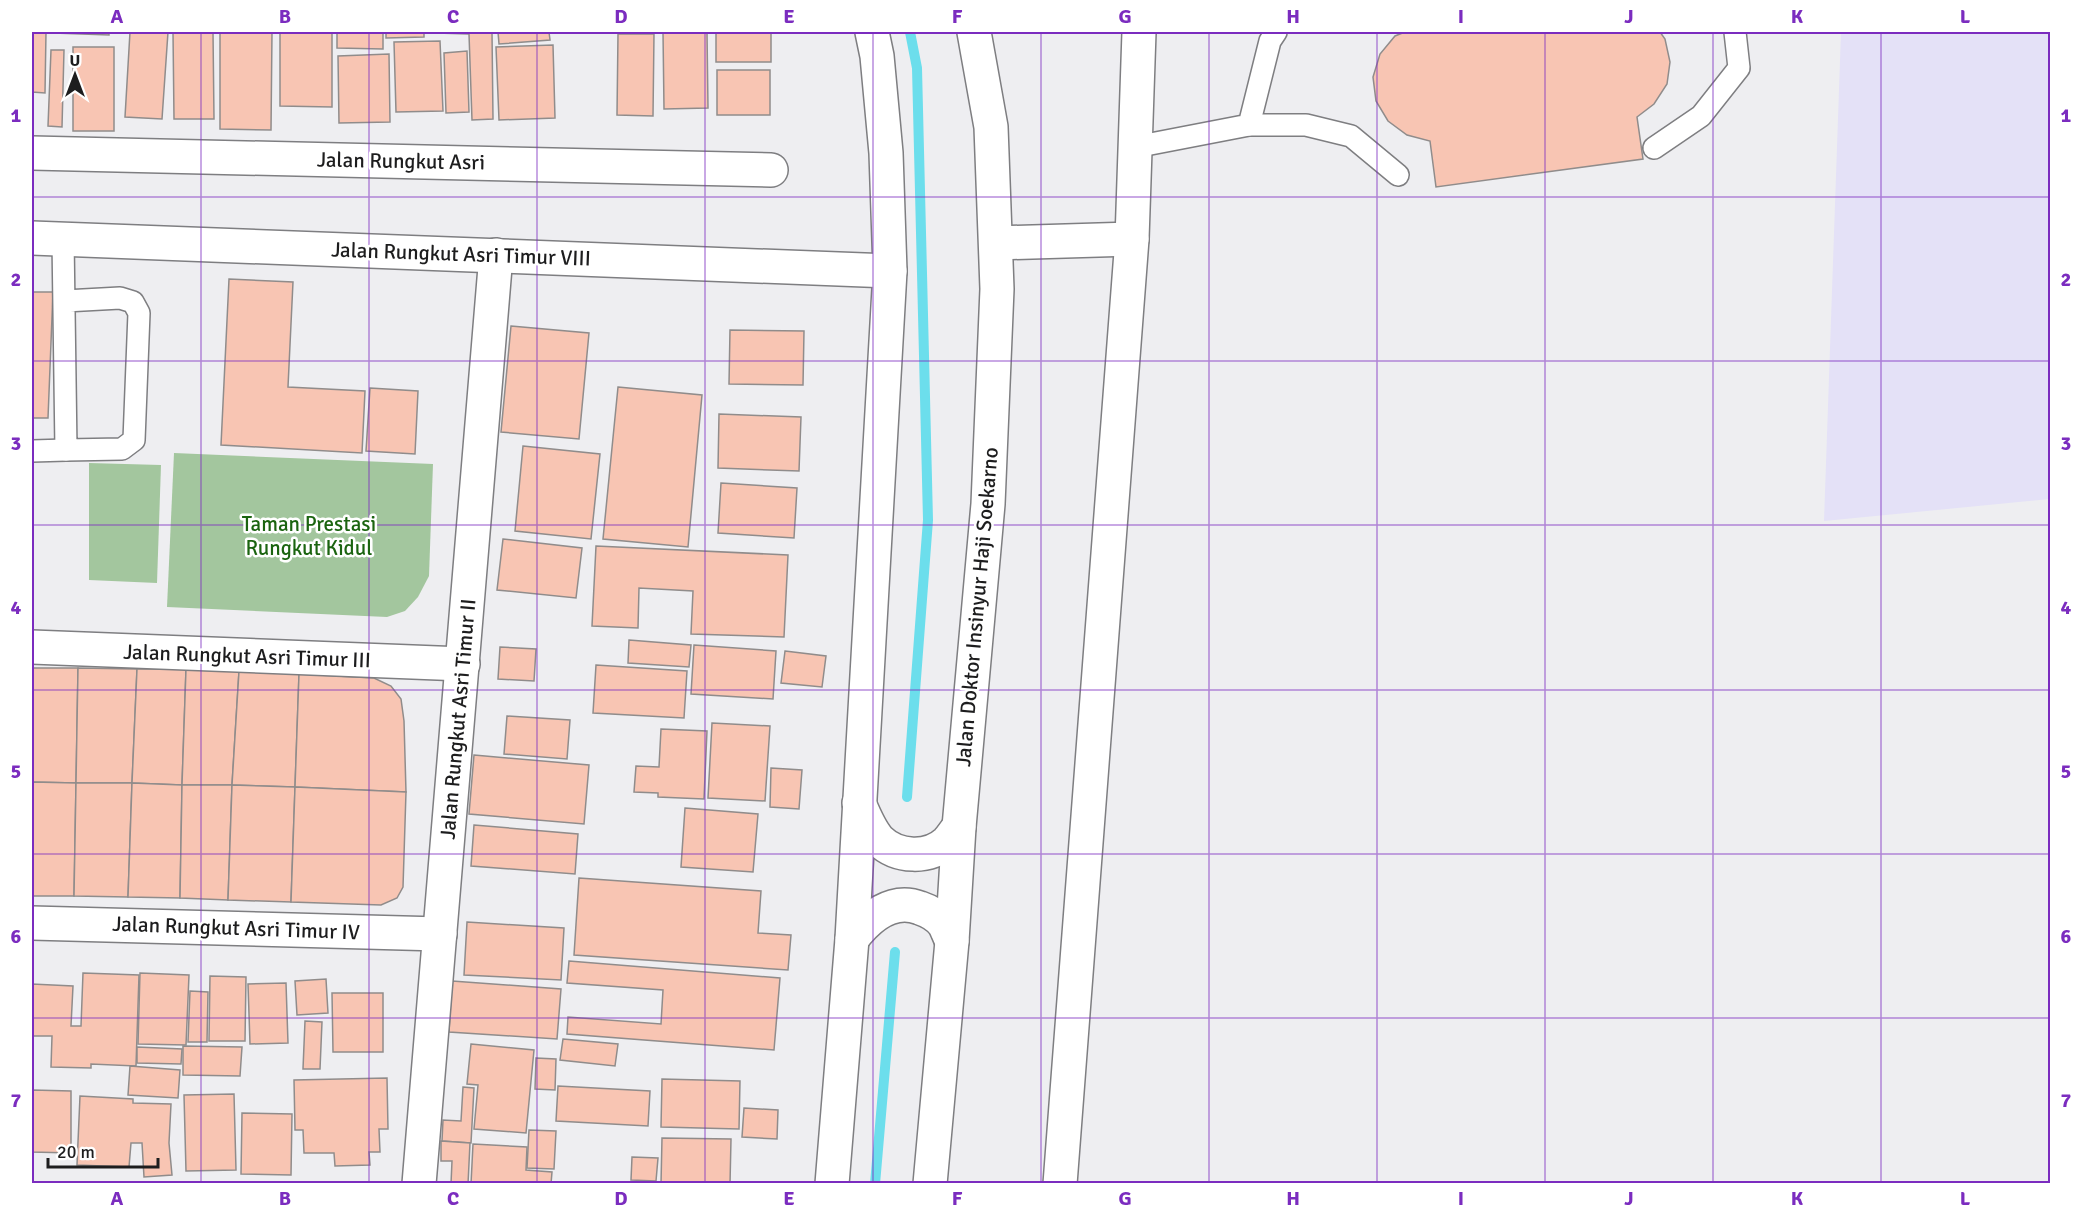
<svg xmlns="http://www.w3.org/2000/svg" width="2082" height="1215" font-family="Signika,sans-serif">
  <rect width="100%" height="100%" fill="#eeeef1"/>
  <polygon fill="#e4e1f7" points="1841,32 2050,32 2050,499 1824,521"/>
  <g fill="#a3c69e">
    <polygon points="174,453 433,464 429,576 418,597 405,611 387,617 167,607"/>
    <polygon points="89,463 161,465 157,583 89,580"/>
  </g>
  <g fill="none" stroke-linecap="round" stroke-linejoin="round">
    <g stroke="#6cdeec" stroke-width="10">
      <polyline points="907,797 928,520 917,68 910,32"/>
      <polyline points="875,1184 895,952"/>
    </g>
  </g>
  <g fill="#f8c5b3" stroke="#908c8b" stroke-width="1.5">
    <polygon points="32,32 46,32 45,93 32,92"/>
    <polygon points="54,32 109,32 109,35 54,33"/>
    <polygon points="130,32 168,32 162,119 125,117"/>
    <polygon points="173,32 213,32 214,119 174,119"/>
    <polygon points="220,32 272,32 271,130 220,129"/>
    <polygon points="280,32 332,32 332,107 280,106"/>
    <polygon points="337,32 383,32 383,49 337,48"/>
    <polygon points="386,32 424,32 424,37 386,38"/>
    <polygon points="437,32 492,32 493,119 472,120 469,34 437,33"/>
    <polygon points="498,32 549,32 550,40 499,44"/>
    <polygon points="663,32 707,32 708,108 664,109"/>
    <rect x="716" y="32" width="55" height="30"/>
    <polygon points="1405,32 1660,32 1665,39 1670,62 1667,84 1654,104 1637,117 1643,159 1436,187 1430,141 1407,135 1388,121 1376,101 1373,77 1380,54 1395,36"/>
    <polygon points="618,34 654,34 653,116 617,115"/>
    <polygon points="440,41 443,111 396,112 394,42"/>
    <polygon points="553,45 555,118 499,120 496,47"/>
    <rect x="73" y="47" width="41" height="84"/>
    <polygon points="51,50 64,50 62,127 48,126"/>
    <polygon points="467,51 469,112 446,113 444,53"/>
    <polygon points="389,54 390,122 339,123 338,56"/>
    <rect x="717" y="70" width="53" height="45"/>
    <polygon points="229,279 293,282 288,387 365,391 362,453 221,445"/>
    <polygon points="32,292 53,292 48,418 32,418"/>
    <polygon points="511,326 589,333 579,439 501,432"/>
    <polygon points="730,330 804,331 803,385 729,384"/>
    <polygon points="618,387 702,395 688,547 603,539"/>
    <polygon points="370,388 418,391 415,454 366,451"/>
    <polygon points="719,414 801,417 799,471 718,468"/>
    <polygon points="523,446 600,454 591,539 515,531"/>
    <polygon points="721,483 797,488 794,538 718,533"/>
    <polygon points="503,539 582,548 576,598 497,590"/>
    <polygon points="596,546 788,555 784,637 691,634 693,591 639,588 638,628 592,626"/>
    <polygon points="629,640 691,645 689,667 628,663"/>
    <polygon points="694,645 776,651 773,699 691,694"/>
    <polygon points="500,647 536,649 534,681 498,679"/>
    <polygon points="785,651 826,656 822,687 781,683"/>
    <polygon points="596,665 687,671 684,718 593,713"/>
    <polygon points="32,668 78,668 76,783 32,782"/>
    <polygon points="78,668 137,669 132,783 76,783"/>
    <polygon points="137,669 186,669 182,785 132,783"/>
    <polygon points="186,669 239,671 232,785 182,785"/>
    <polygon points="239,671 299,674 295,787 232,785"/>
    <polygon points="299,674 374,678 391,686 401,699 404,721 406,792 295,787"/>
    <polygon points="507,716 570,720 567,759 504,754"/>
    <polygon points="712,723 770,726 765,801 708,798"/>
    <polygon points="661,729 707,731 704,799 658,797 658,793 634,792 636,766 659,767"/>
    <polygon points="474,755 589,765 584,824 469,814"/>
    <polygon points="771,768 802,770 799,809 770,807"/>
    <polygon points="32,782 76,783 74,896 32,896"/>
    <polygon points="76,783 132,783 128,897 74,896"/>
    <polygon points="132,783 182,785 180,898 128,897"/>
    <polygon points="182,785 232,785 228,900 180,898"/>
    <polygon points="232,785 295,787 291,902 228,900"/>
    <polygon points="295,787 406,792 403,887 397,898 381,905 291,902"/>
    <polygon points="685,808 758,814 753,872 681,867"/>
    <polygon points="474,825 578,834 575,874 471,866"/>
    <polygon points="579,878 761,891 758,933 791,935 788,970 574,955"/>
    <polygon points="467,922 564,928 561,980 464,975"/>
    <polygon points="569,961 780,978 774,1050 567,1034 568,1017 661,1024 663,990 567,983"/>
    <polygon points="83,973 139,975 136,1066 91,1064 91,1068 51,1067 52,1036 32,1036 32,984 73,986 71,1026 81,1026"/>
    <polygon points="140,973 189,975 186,1045 138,1044"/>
    <polygon points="210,976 246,977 245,1041 209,1041"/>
    <polygon points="326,979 328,1013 297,1015 295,981"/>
    <polygon points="452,981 561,989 557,1039 449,1032"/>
    <polygon points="286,983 288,1043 250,1044 248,984"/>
    <polygon points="190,991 208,992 207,1042 188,1042"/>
    <polygon points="332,993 383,993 383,1052 333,1052"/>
    <polygon points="305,1021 322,1022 320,1069 303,1069"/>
    <polygon points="563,1039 618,1044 615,1066 560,1060"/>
    <polygon points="471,1044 534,1050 526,1133 474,1129 478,1085 467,1084"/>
    <polygon points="183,1046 242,1047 240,1076 183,1075"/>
    <polygon points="137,1047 182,1049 181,1064 137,1063"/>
    <polygon points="536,1058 556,1059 555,1090 535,1089"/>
    <polygon points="130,1066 180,1070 178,1098 128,1095"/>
    <polygon points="387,1078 388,1129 379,1129 380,1152 369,1152 370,1165 335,1166 334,1153 304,1153 303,1130 295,1130 294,1080"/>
    <polygon points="662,1079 740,1081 739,1129 661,1127"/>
    <polygon points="558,1086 650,1091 648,1126 556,1121"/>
    <polygon points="463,1087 474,1088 471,1143 442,1141 443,1120 461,1121"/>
    <polygon points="32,1090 71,1091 71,1153 32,1152"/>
    <polygon points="234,1094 236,1170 186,1171 184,1095"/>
    <polygon points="80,1096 133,1099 133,1103 171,1104 169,1143 172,1175 144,1177 142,1143 131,1143 129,1167 77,1165"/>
    <polygon points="744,1108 778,1110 777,1139 742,1137"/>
    <polygon points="242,1113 292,1114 291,1175 241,1174"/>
    <polygon points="529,1130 556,1131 554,1169 527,1168"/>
    <polygon points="662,1138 731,1139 730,1184 661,1184"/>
    <polygon points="441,1141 470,1143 468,1184 451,1184 452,1161 441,1161"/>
    <polygon points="473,1144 527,1147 526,1170 552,1172 551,1184 471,1184"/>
    <polygon points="632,1157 658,1158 656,1181 631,1180"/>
  </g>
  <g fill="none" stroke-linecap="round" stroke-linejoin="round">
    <defs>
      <g id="lane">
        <polyline points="1249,125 1306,125 1351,136 1398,175"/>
        <polyline points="1135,147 1249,125 1270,41 1276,32"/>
        <polyline points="1654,148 1701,116 1739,68 1735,32"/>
        <polyline points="63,239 66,450 122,449 134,440 139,313 133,302 120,298 65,301"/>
        <polyline points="32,451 66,450"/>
      </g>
      <g id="street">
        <polyline points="32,153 771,170"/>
        <polyline points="32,238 890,271"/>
        <polyline points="996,243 1132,239"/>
        <polyline points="32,647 463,664"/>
        <polyline points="32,923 440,934"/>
        <polyline points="419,1184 496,255"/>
        <polyline points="1060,1184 1132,239 1139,32"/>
      </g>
      <g id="primary">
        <path d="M859,803C864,815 870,830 879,840C897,858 929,859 947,842C952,837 955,831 959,827"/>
        <path d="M852,939C868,918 892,897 920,908C929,911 938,916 944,924C947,929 949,936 952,941"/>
        <polyline points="832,1184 852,939 890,271 886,153 877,56 872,32"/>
        <polyline points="930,1184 952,941 959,827 988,504 997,289 991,127 974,32"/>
      </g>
    </defs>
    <use href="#lane" stroke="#7e7e81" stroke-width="24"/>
    <use href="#street" stroke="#7e7e81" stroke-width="36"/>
    <use href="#primary" stroke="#7e7e81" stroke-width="36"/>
    <use href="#lane" stroke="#fff" stroke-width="21"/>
    <use href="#street" stroke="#fff" stroke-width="33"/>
    <use href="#primary" stroke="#fff" stroke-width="33"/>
  </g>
  <path fill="none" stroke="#7b2cbf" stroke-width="1.5" stroke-opacity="0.55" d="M201,32V1184M369,32V1184M537,32V1184M705,32V1184M873,32V1184M1041,32V1184M1209,32V1184M1377,32V1184M1545,32V1184M1713,32V1184M1881,32V1184M32,197H2050M32,361H2050M32,525H2050M32,690H2050M32,854H2050M32,1018H2050"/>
  <g text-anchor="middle" stroke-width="5" stroke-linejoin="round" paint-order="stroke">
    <g font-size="21" fill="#1d1d1e" stroke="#fff">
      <text transform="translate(401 161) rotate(1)" y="7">Jalan Rungkut Asri</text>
      <text transform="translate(461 254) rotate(2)" y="7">Jalan Rungkut Asri Timur VIII</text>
      <text transform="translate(977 607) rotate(-85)" y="7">Jalan Doktor Insinyur Haji Soekarno</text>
      <text transform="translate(247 656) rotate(2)" y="7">Jalan Rungkut Asri Timur III</text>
      <text transform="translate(458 719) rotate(-85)" y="7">Jalan Rungkut Asri Timur II</text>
      <text transform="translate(236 928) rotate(2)" y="7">Jalan Rungkut Asri Timur IV</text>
    </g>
    <g font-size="21" fill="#1b6410" stroke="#fff">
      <text x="309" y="531">Taman Prestasi<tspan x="309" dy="24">Rungkut Kidul</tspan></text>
    </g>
  </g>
  <rect width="2082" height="1215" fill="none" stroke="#ffffff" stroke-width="66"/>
  <g transform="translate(75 75)" stroke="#ffffff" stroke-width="4.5" paint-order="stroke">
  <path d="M0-4.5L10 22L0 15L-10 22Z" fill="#1d1d1e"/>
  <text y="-9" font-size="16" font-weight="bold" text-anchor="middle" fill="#1d1d1e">U</text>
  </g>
  <path d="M48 1158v9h110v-9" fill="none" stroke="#1d1d1e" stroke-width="3"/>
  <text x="57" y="1158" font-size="18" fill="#1d1d1e" stroke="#ffffff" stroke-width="4.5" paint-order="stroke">20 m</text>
  <rect x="33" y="33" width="2016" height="1149" fill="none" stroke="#7b2cbf" stroke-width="2"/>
  <g font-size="20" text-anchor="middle" font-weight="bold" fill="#7b2cbf">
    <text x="117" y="23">A</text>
    <text x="285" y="23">B</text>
    <text x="453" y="23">C</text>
    <text x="621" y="23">D</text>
    <text x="789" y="23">E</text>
    <text x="957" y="23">F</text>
    <text x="1125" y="23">G</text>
    <text x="1293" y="23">H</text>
    <text x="1461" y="23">I</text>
    <text x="1629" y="23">J</text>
    <text x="1797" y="23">K</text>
    <text x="1965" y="23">L</text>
    <text x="16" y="122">1</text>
    <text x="2066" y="122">1</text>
    <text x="16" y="286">2</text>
    <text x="2066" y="286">2</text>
    <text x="16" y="450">3</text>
    <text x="2066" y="450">3</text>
    <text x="16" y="614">4</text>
    <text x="2066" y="614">4</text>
    <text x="16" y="778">5</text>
    <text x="2066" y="778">5</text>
    <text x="16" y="943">6</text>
    <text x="2066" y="943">6</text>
    <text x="16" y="1107">7</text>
    <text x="2066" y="1107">7</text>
    <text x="117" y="1205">A</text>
    <text x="285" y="1205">B</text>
    <text x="453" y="1205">C</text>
    <text x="621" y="1205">D</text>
    <text x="789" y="1205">E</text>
    <text x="957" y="1205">F</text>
    <text x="1125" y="1205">G</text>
    <text x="1293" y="1205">H</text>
    <text x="1461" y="1205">I</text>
    <text x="1629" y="1205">J</text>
    <text x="1797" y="1205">K</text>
    <text x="1965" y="1205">L</text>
  </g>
</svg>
